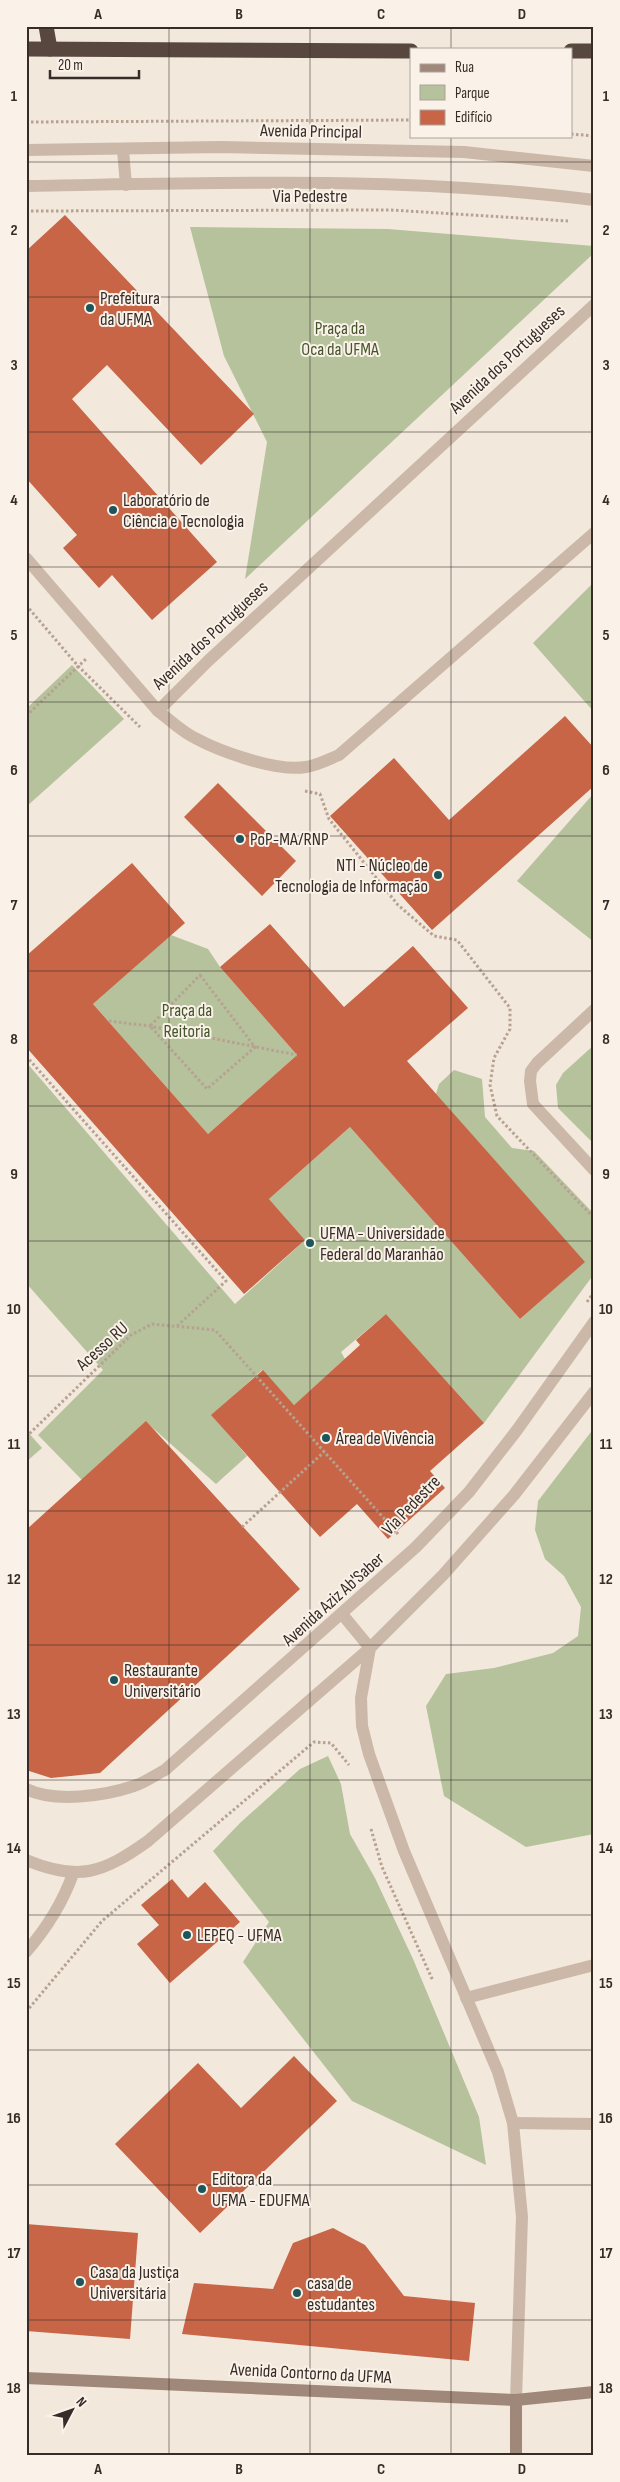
<svg xmlns="http://www.w3.org/2000/svg" width="620" height="2482" font-family="'Sofia Sans Condensed',sans-serif">
  <rect width="100%" height="100%" fill="#f2e8dc"/>
  <g fill="#b5c29c">
    <polygon points="190,227 388,229 594,246 594,253 245,579 267,442 224,356"/>
    <polygon points="594,582 594,712 533,643"/>
    <polygon points="72,665 124,719 26,807 26,709"/>
    <polygon points="594,793 594,942 517,881"/>
    <polygon points="171,935 208,949 220,967 297,1055 208,1134 93,1004"/>
    <polygon points="594,1045 594,1144 558,1108 556,1085 563,1073"/>
    <polygon points="26,1062 235,1304 305,1240 269,1199 350,1127 520,1319 584,1262 436,1094 439,1084 454,1070 482,1079 485,1117 512,1148 534,1151 594,1214 594,1274 484,1423 386,1314 341,1352 345,1359 294,1405 262,1370 212,1415 247,1456 216,1484 146,1422 82,1480 38,1435 103,1370 26,1283"/>
    <polygon points="594,1428 594,1834 526,1847 444,1796 426,1706 446,1674 494,1668 553,1653 578,1636 581,1607 564,1576 545,1559 535,1530 538,1501"/>
    <polygon points="26,1430 42,1448 26,1462"/>
    <polygon points="328,1756 341,1784 350,1834 375,1878 413,1959 479,2117 486,2165 352,2101 243,1962 269,1922 213,1851 240,1823 300,1769"/>
  </g>
  <g fill="#c76546">
    <polygon points="65,215 254,414 201,465 107,365 72,399 217,562 152,620 112,575 99,588 63,548 77,535 26,478 26,251"/>
    <polygon points="565,716 594,748 594,786 432,930 330,816 394,758 449,820"/>
    <polygon points="218,783 296,861 262,896 184,817"/>
    <polygon points="132,863 185,923 93,1004 208,1134 297,1055 220,967 270,924 344,1007 413,946 468,1008 407,1061 585,1262 520,1319 350,1127 269,1199 305,1240 244,1294 26,1047 26,956"/>
    <polygon points="386,1314 484,1423 430,1471 445,1488 388,1539 357,1504 320,1537 211,1415 263,1370 294,1405 360,1345 356,1340"/>
    <polygon points="146,1421 300,1589 100,1773 51,1778 26,1770 26,1530"/>
    <polygon points="172,1879 188,1898 205,1882 240,1922 170,1983 137,1944 159,1925 141,1905"/>
    <polygon points="294,2056 337,2101 200,2233 115,2144 198,2063 241,2108"/>
    <polygon points="26,2224 138,2233 130,2339 26,2331"/>
    <polygon points="333,2228 365,2245 404,2296 475,2303 469,2361 182,2334 194,2283 273,2289 293,2243"/>
  </g>
  <g fill="none" stroke-linecap="round" stroke-linejoin="round">
    <g stroke="#b7a292" stroke-width="3" stroke-dasharray="2.5 2.5" stroke-linecap="butt">
      <polyline points="26,122 411,120"/>
      <polyline points="571,134 594,136"/>
      <polyline points="26,211 391,210 568,221"/>
      <polyline points="26,605 78,666 140,727"/>
      <polyline points="26,716 86,659"/>
      <polyline points="305,791 320,794 329,819 398,905 434,936 457,940 510,1008 510,1029 494,1058 490,1085 497,1116 594,1218"/>
      <polygon points="200,975 255,1047 207,1089 150,1026"/>
      <polyline points="109,1021 150,1026 297,1055"/>
      <polyline points="26,1056 226,1281 176,1327"/>
      <polyline points="587,1302 594,1292"/>
      <polyline points="26,1437 131,1335 152,1324 215,1330 398,1534"/>
      <polyline points="242,1527 324,1452"/>
      <polyline points="371,1829 382,1867 433,1981"/>
      <polyline points="26,2012 102,1921 314,1742 331,1743 349,1765"/>
    </g>
    <g stroke="#cbb8a8" stroke-width="12">
      <polyline points="342,1614 370,1648 361,1698 362,1726 369,1754 404,1851 498,2072 513,2123 522,2217 516,2400"/>
      <polyline points="466,1998 594,1965"/>
      <polyline points="513,2123 594,2124"/>
    </g>
    <g stroke="#cbb8a8" stroke-width="12">
      <polyline points="26,150 220,147 464,152 594,166"/>
      <polyline points="123,150 126,185"/>
      <path d="M26,186C215,183 406,176 594,200"/>
      <path d="M26,558L158,711C170,720 181,731 195,738C221,752 277,772 306,767C318,765 329,759 339,755L594,533"/>
      <polyline points="158,711 208,661 594,305"/>
      <polyline points="594,1010 537,1063 531,1071 530,1081 533,1104 594,1170"/>
      <path d="M26,1789C55,1803 104,1796 134,1786C144,1783 155,1775 165,1770L416,1547L469,1492L517,1430L594,1322"/>
      <path d="M26,1860C79,1882 103,1873 148,1841L370,1648L443,1575L514,1495L594,1392"/>
      <path d="M26,1952C47,1928 62,1904 73,1874"/>
    </g>
    <g stroke="#9f8779" stroke-width="12">
      <polyline points="26,2378 516,2400 594,2392"/>
      <polyline points="516,2456 516,2400"/>
    </g>
    <g stroke="#58473f" stroke-width="15">
      <polyline points="46,26 50,49"/>
      <polyline points="26,49 411,51"/>
      <polyline points="571,51 594,51"/>
    </g>
  </g>
  <path fill="none" stroke="#372d28" stroke-width="1" stroke-opacity="0.55" d="M169,26V2456M310,26V2456M451,26V49M451,136V2456M26,162H594M26,297H594M26,432H594M26,567H594M26,702H594M26,836H594M26,971H594M26,1106H594M26,1241H594M26,1376H594M26,1511H594M26,1645H594M26,1780H594M26,1915H594M26,2050H594M26,2185H594M26,2320H594"/>
  <g fill="#1d555a" stroke="#faf2e9" stroke-width="2">
    <circle cx="90" cy="308" r="5"/>
    <circle cx="113" cy="510" r="5"/>
    <circle cx="240" cy="839" r="5"/>
    <circle cx="438" cy="875" r="5"/>
    <circle cx="310" cy="1243" r="5"/>
    <circle cx="326" cy="1438" r="5"/>
    <circle cx="114" cy="1680" r="5"/>
    <circle cx="187" cy="1935" r="5"/>
    <circle cx="202" cy="2189" r="5"/>
    <circle cx="80" cy="2282" r="5"/>
    <circle cx="297" cy="2293" r="5"/>
  </g>
  <g text-anchor="middle" stroke-width="4" stroke-linejoin="round" paint-order="stroke">
    <g font-size="18" fill="#372d28" stroke="#faf2e9">
      <text transform="translate(311 131) rotate(1)" y="6">Avenida Principal</text>
      <text x="310" y="202">Via Pedestre</text>
      <text transform="translate(507 359) rotate(-43)" y="6">Avenida dos Portugueses</text>
      <text transform="translate(210 635) rotate(-43)" y="6">Avenida dos Portugueses</text>
      <text transform="translate(102 1346) rotate(-42)" y="6">Acesso RU</text>
      <text transform="translate(411 1505) rotate(-46)" y="6">Via Pedestre</text>
      <text transform="translate(333 1599) rotate(-42)" y="6">Avenida Aziz Ab'Saber</text>
      <text transform="translate(311 2373) rotate(3)" y="6">Avenida Contorno da UFMA</text>
    </g>
    <g font-size="18" fill="#372d28" stroke="#faf2e9" text-anchor="start">
      <text x="100" y="304">Prefeitura<tspan x="100" dy="21">da UFMA</tspan></text>
      <text x="123" y="506">Laboratório de<tspan x="123" dy="21">Ciência e Tecnologia</tspan></text>
      <text x="250" y="845">PoP-MA/RNP</text>
      <text x="428" y="871" text-anchor="end">NTI - Núcleo de<tspan x="428" dy="21">Tecnologia de Informação</tspan></text>
      <text x="320" y="1239">UFMA - Universidade<tspan x="320" dy="21">Federal do Maranhão</tspan></text>
      <text x="336" y="1444">Área de Vivência</text>
      <text x="124" y="1676">Restaurante<tspan x="124" dy="21">Universitário</tspan></text>
      <text x="197" y="1941">LEPEQ - UFMA</text>
      <text x="212" y="2185">Editora da<tspan x="212" dy="21">UFMA - EDUFMA</tspan></text>
      <text x="90" y="2278">Casa da Justiça<tspan x="90" dy="21">Universitária</tspan></text>
      <text x="307" y="2289">casa de<tspan x="307" dy="21">estudantes</tspan></text>
    </g>
    <g font-size="18" fill="#46562c" stroke="#faf2e9">
      <text x="340" y="334">Praça da<tspan x="340" dy="21">Oca da UFMA</tspan></text>
      <text x="187" y="1016">Praça da<tspan x="187" dy="21">Reitoria</tspan></text>
    </g>
  </g>
  <rect width="620" height="2482" fill="none" stroke="#faf2e9" stroke-width="55"/>
  <rect x="410" y="48" width="162" height="90" fill="#faf2e9" stroke="#aca39c"/>
  <rect x="420" y="64" width="25" height="8" fill="#9f8779" stroke="#aca39c"/>
  <text x="455" y="72" font-size="15" fill="#372d28">Rua</text>
  <rect x="420" y="85" width="25" height="15" fill="#b5c29c" stroke="#aca39c"/>
  <text x="455" y="98" font-size="15" fill="#372d28">Parque</text>
  <rect x="420" y="110" width="25" height="15" fill="#c76546" stroke="#aca39c"/>
  <text x="455" y="122" font-size="15" fill="#372d28">Edifício</text>
  <g transform="translate(72 2410) rotate(49)" stroke="#faf2e9" stroke-width="4" paint-order="stroke">
  <path d="M0-4L9 19L0 12L-9 19Z" fill="#372d28"/>
  <text y="-8" font-size="14" font-weight="bold" text-anchor="middle" fill="#372d28">N</text>
  </g>
  <path d="M50 70v8h89v-8" fill="none" stroke="#372d28" stroke-width="2.5"/>
  <text x="58" y="70" font-size="15" fill="#372d28" stroke="#faf2e9" stroke-width="4" paint-order="stroke">20 m</text>
  <rect x="28" y="28" width="564" height="2426" fill="none" stroke="#372d28" stroke-width="2"/>
  <g font-size="16" text-anchor="middle" font-weight="bold" fill="#372d28">
    <text x="98" y="19">A</text>
    <text x="239" y="19">B</text>
    <text x="381" y="19">C</text>
    <text x="522" y="19">D</text>
    <text x="14" y="101">1</text>
    <text x="606" y="101">1</text>
    <text x="14" y="235">2</text>
    <text x="606" y="235">2</text>
    <text x="14" y="370">3</text>
    <text x="606" y="370">3</text>
    <text x="14" y="505">4</text>
    <text x="606" y="505">4</text>
    <text x="14" y="640">5</text>
    <text x="606" y="640">5</text>
    <text x="14" y="775">6</text>
    <text x="606" y="775">6</text>
    <text x="14" y="910">7</text>
    <text x="606" y="910">7</text>
    <text x="14" y="1044">8</text>
    <text x="606" y="1044">8</text>
    <text x="14" y="1179">9</text>
    <text x="606" y="1179">9</text>
    <text x="14" y="1314">10</text>
    <text x="606" y="1314">10</text>
    <text x="14" y="1449">11</text>
    <text x="606" y="1449">11</text>
    <text x="14" y="1584">12</text>
    <text x="606" y="1584">12</text>
    <text x="14" y="1719">13</text>
    <text x="606" y="1719">13</text>
    <text x="14" y="1853">14</text>
    <text x="606" y="1853">14</text>
    <text x="14" y="1988">15</text>
    <text x="606" y="1988">15</text>
    <text x="14" y="2123">16</text>
    <text x="606" y="2123">16</text>
    <text x="14" y="2258">17</text>
    <text x="606" y="2258">17</text>
    <text x="14" y="2393">18</text>
    <text x="606" y="2393">18</text>
    <text x="98" y="2474">A</text>
    <text x="239" y="2474">B</text>
    <text x="381" y="2474">C</text>
    <text x="522" y="2474">D</text>
  </g>
</svg>
